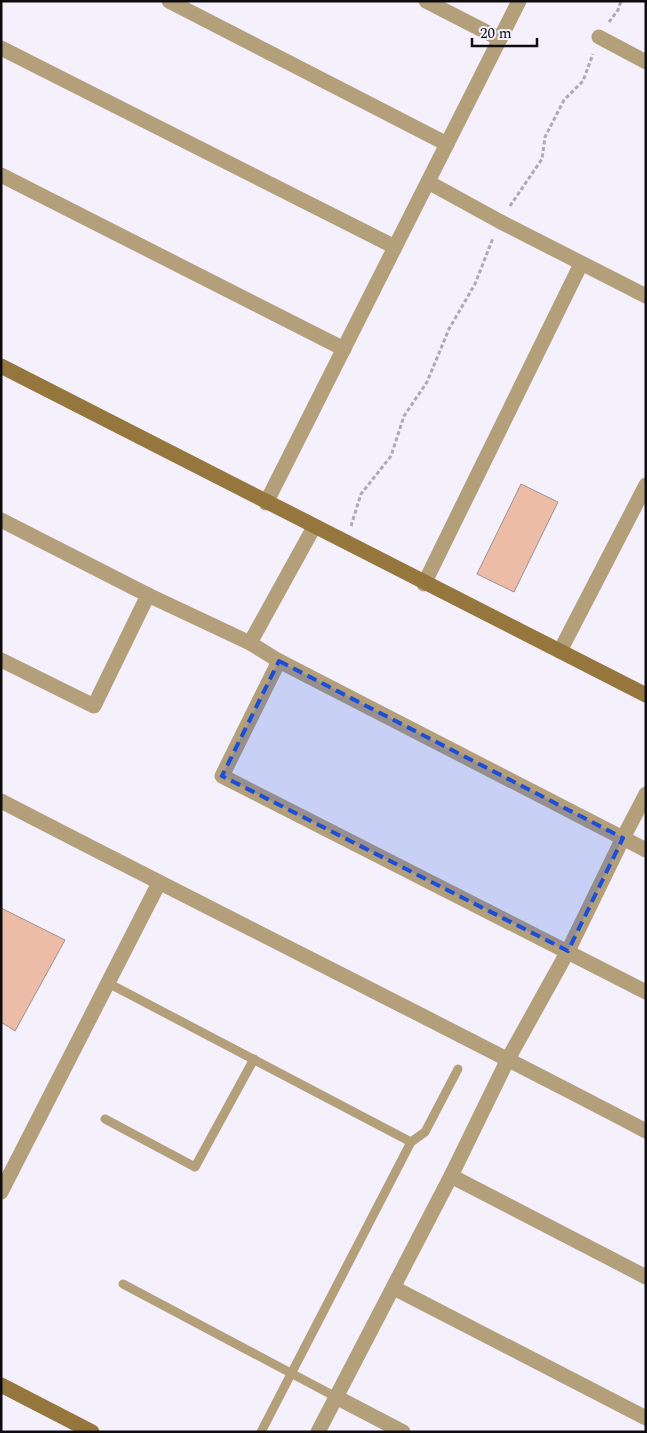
<svg xmlns="http://www.w3.org/2000/svg" width="647" height="1433" font-family="Spectral,serif">
  <rect width="100%" height="100%" fill="#f4f1fd"/>
  <g fill="#edbca7" stroke="#9f908a">
    <polygon points="521,484 558,502 514,592 477,574"/>
    <polygon points="1,908 65,940 15,1031 1,1022"/>
  </g>
  <g fill="none" stroke-linecap="round" stroke-linejoin="round">
    <g stroke="#acaab4" stroke-width="3" stroke-dasharray="4 2.5" stroke-linecap="butt">
      <polyline points="609,22 618,10 621,1"/>
      <polyline points="510,206 542,159 545,137 564,100 583,81 593,54"/>
      <polyline points="351,526 361,494 391,456 404,416 427,382 449,329 475,284 493,238"/>
    </g>
    <g stroke="#b49f7b" stroke-width="9">
      <polyline points="108,983 411,1142 261,1432"/>
      <polyline points="105,1119 195,1167 254,1059"/>
      <polyline points="411,1142 425,1132 458,1069"/>
      <polyline points="123,1284 336,1397"/>
    </g>
    <g stroke="#b49f7b" stroke-width="15">
      <polyline points="169,1 447,144"/>
      <polyline points="426,1 500,39"/>
      <polyline points="599,37 646,62"/>
      <polyline points="1,48 395,247"/>
      <polyline points="1,175 344,349"/>
      <polyline points="428,182 499,221 646,296"/>
      <polyline points="266,503 519,1"/>
      <polyline points="1,520 148,595 250,643 279,661 646,850"/>
      <polyline points="424,584 581,264"/>
      <polyline points="250,643 314,527"/>
      <polyline points="560,651 646,485"/>
      <polyline points="1,660 94,706 148,595"/>
      <polyline points="279,661 222,776 646,992"/>
      <path d="M1,801C215,912 432,1019 646,1131"/>
      <polyline points="451,1176 646,1277"/>
      <polyline points="1,1192 159,883"/>
      <polyline points="394,1288 646,1418"/>
      <polyline points="336,1397 403,1432"/>
      <polyline points="318,1432 451,1176 508,1059 568,951 623,838 646,794"/>
    </g>
    <g stroke="#95763d" stroke-width="15">
      <path d="M1,366C215,477 430,587 646,695"/>
      <polyline points="1,1385 92,1432"/>
    </g>
  </g>
  <path fill="#1d4ed8" fill-opacity="0.2" stroke="#1d4ed8" stroke-width="4" stroke-dasharray="10 6" stroke-linejoin="round" d="M279,661L623,838L568,951L222,776Z"/>
  <rect width="647" height="1433" fill="none" stroke="#0e0c11" stroke-width="5"/>
  <path d="M472 38v8h65v-8" fill="none" stroke="#0e0c11" stroke-width="2.5"/>
  <text x="480" y="38" font-size="15" fill="#0e0c11" stroke="#f4f1fd" stroke-width="4" paint-order="stroke">20 m</text>
</svg>
